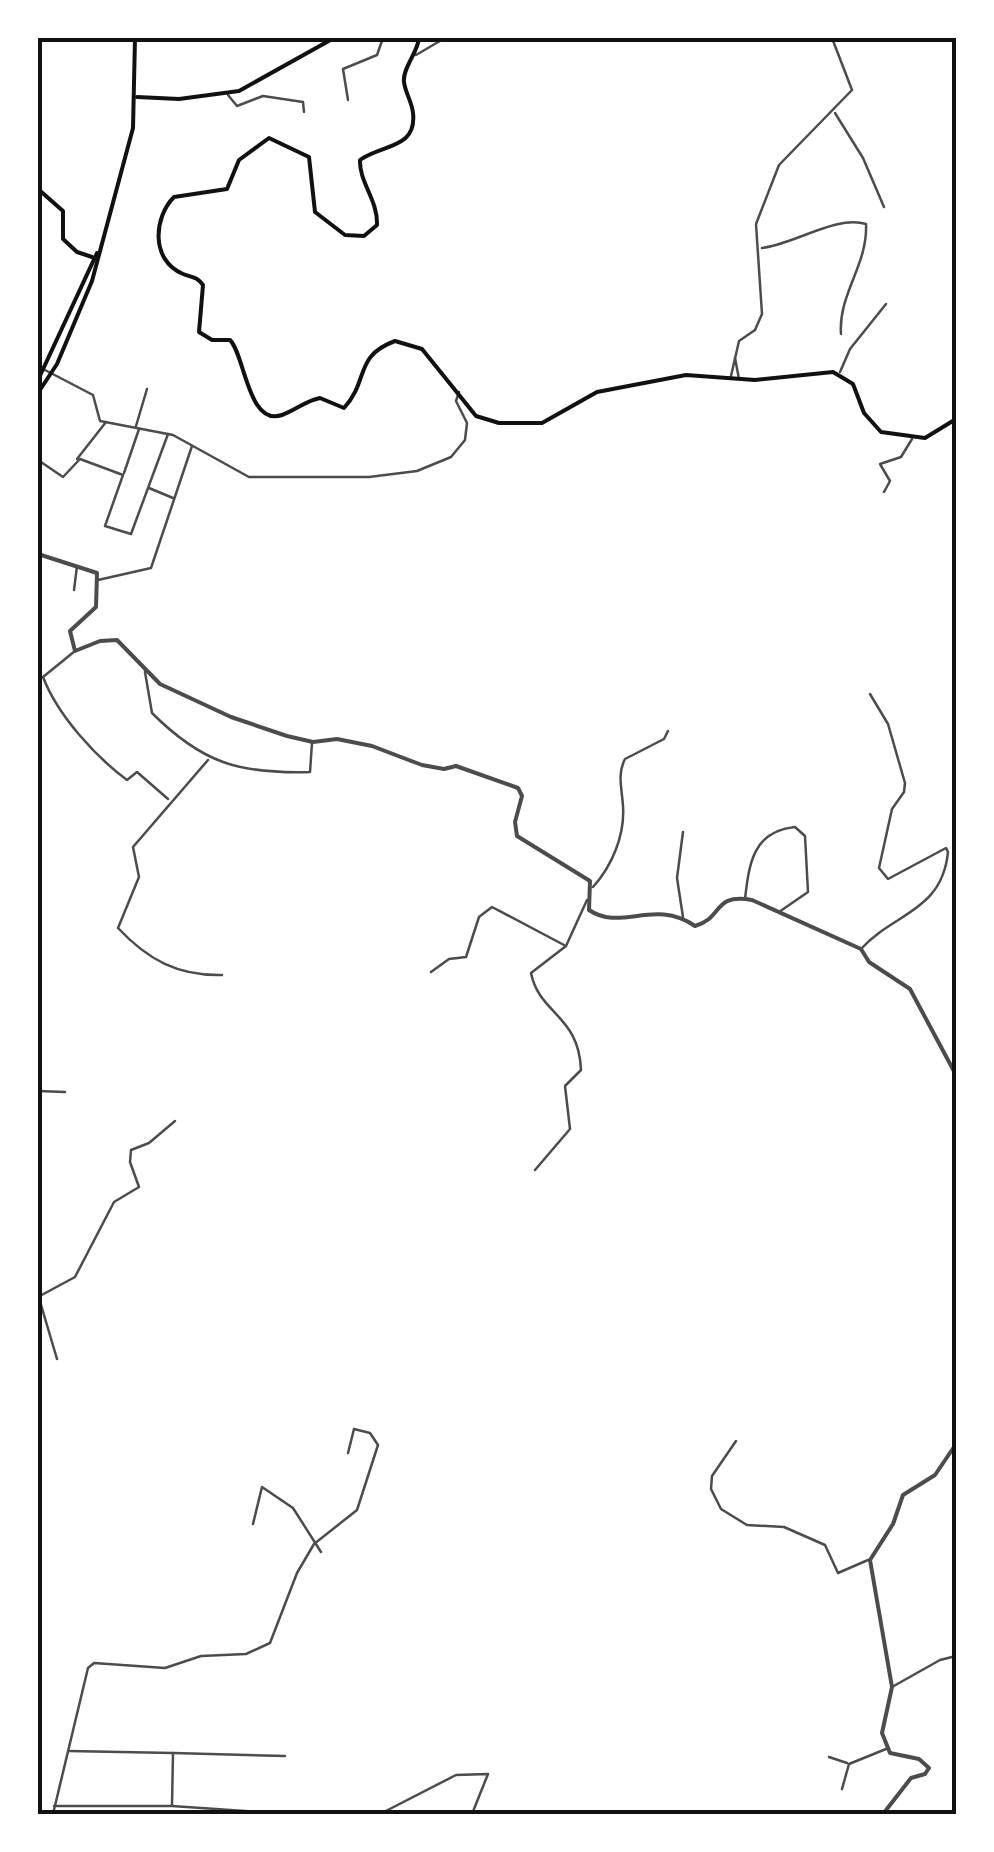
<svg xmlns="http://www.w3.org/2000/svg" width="994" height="1852" font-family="'Roboto Condensed',sans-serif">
  <rect width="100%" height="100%" fill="#fff"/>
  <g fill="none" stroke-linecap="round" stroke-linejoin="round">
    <g stroke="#4c4c4c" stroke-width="2.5">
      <polyline points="416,55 445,38"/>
      <polyline points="228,95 237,106 263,96 303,102 304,112"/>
      <polyline points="348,100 343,69 377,55 383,38"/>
      <polyline points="835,113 863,158 884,207"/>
      <path d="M762,248C795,244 836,215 866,224C868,265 838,294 841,334"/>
      <polyline points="735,358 739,379"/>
      <polyline points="45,370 93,395 100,421 173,435 249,477 369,477 417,471 451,457 465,440 467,423 456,401 459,392"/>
      <polyline points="840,372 850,349 886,304"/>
      <polyline points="731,376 739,341 755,330 762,314 756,224 779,165 852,90 832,38"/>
      <polyline points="136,426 147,389"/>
      <polyline points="77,459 106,422"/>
      <polyline points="38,460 63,477 80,459 123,475 105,526 131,534 168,434"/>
      <polyline points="124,473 139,429"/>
      <polyline points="149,488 173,498"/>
      <polyline points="884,492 890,481 880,464 901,457 912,439"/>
      <polyline points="98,580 151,568 192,446"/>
      <polyline points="74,590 77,566"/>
      <path d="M75,651L43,677C58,716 96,757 127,780L137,772L168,799"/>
      <path d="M145,672L152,713C202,763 239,774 310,772L312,743"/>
      <path d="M208,760L133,847L139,877L118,928C148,960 178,976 222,975"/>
      <polyline points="683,832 677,878 683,917"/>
      <path d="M593,887C612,866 625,835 623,806C622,789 617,774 625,759L664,739L668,731"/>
      <path d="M745,899C749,864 753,831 795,827L805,836L808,892L779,912"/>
      <path d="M861,949C893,913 942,912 948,852L946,848L888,879L879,868L892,809L904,792L905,783L888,724L870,694"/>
      <polyline points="431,972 449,959 466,957 479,917 492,907 564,945"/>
      <polyline points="38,1091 65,1092"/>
      <path d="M535,1170L570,1129L565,1086L581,1070C579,1015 539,1014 531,973L566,946L587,900"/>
      <polyline points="38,1297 75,1277 114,1202 139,1187 130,1162 131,1150 149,1143 175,1121"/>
      <polyline points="39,1298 57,1359"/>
      <polyline points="736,1441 712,1476 711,1489 721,1509 747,1525 784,1527 825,1545 838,1573 868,1560"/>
      <polyline points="253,1524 262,1487 293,1508 321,1552"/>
      <polyline points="892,1687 940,1660 956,1656"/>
      <polyline points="68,1751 173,1753 172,1805"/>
      <polyline points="173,1753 285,1756"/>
      <polyline points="829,1757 847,1763"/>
      <polyline points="842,1789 849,1764 886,1749"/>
      <polyline points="54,1806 172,1806 288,1814"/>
      <polyline points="53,1814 88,1668 94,1663 165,1668 201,1656 246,1654 270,1643 297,1573 314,1544 357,1510 378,1445 370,1433 354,1429 348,1453"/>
      <polyline points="380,1814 456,1775 488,1774 472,1814"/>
      <polyline points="425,1814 450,1814"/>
    </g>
    <g stroke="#4c4c4c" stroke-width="4">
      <path d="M38,554L97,573L96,607L70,631L75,651L100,641L117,640L160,684L231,717L287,736L313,742L337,739L372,746L422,765L444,769L456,766L518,788L522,796L515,822L517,836L590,881L589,910C621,932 654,898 695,926C724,918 712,893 752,900L861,949L869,962L910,989L956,1075"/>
      <polyline points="883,1814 911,1778 925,1774 929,1768 919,1759 890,1753 882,1733 892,1687 870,1560 893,1524 903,1495 935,1475 956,1444"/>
    </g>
    <g stroke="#111" stroke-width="4">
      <path d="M419,38C418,52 402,69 404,82C405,92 412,102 413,113C417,149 382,144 360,160C359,182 378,200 377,225L364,236L345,235L315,212L309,157L269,138L239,160L227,189L174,197C154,217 150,260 183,274C193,278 196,276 203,285L199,332L212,340H230C245,355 248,427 282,415C296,410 305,401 320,398L344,408C369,381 354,356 395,341L422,349L476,416L499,423H542L597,392L686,375L755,380L833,372L853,384L864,413L881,432L925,438L956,419"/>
      <polyline points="137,97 179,99 239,91 334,38"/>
      <polyline points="38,189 63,211 63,239 77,252 92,257"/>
      <polyline points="38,380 97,253"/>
      <polyline points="38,393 57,364 92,281 133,128 135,38"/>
    </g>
  </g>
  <rect width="994" height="1852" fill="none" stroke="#ffffff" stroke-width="80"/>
  <rect x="40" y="40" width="914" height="1772" fill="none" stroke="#111" stroke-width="4"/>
</svg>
